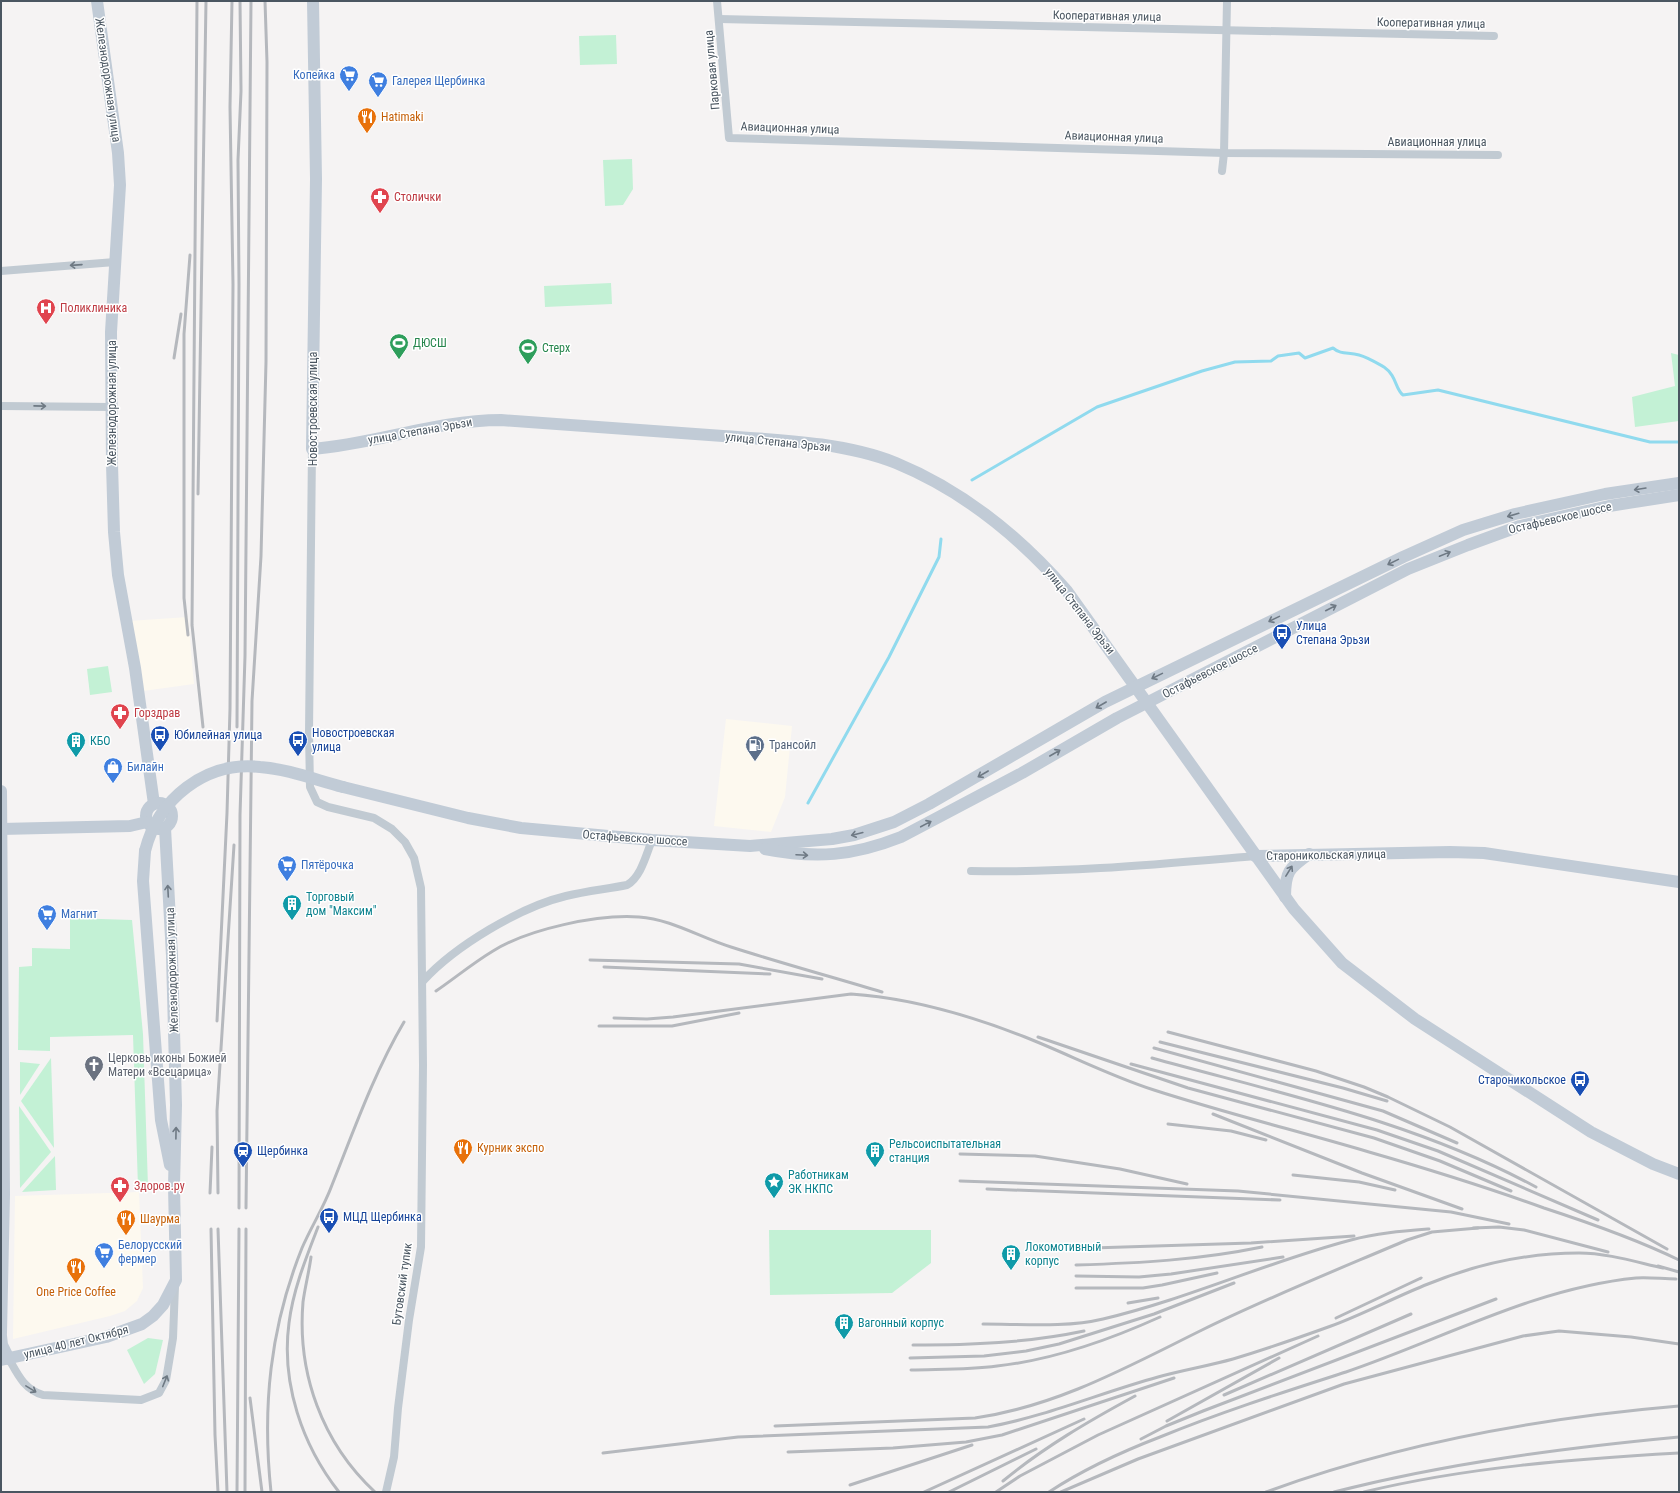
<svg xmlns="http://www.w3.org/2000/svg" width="1680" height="1493" font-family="'Roboto Condensed',sans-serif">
  <rect width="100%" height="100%" fill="#f5f3f3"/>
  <g fill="#fdf9ef">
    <polygon points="188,617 194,684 143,691 129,621"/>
    <polygon points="726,719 792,726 785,797 771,832 714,826"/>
    <polygon points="139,1192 143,1288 137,1301 125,1311 110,1316 13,1339 15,1196"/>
  </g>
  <g fill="#c3f1d5">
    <polygon points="616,35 617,64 580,65 579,36"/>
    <polygon points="632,159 633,189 623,205 605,206 603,160"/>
    <polygon points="611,283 612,304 545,307 544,286"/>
    <polygon points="1671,353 1679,355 1679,421 1635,427 1632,397 1675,386"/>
    <polygon points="108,666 112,692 90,695 87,669"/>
    <polygon points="70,918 132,920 143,1034 148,1187 138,1187 133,1035 50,1037 50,1051 18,1050 19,967 32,966 32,948 70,949"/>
    <polygon points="51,1058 54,1148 21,1101"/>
    <polygon points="20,1062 40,1064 20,1095"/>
    <polygon points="19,1106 51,1152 20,1188"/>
    <polygon points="55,1156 56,1190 22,1192"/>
    <polygon points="769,1230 931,1230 931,1263 892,1293 770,1295"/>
    <polygon points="148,1338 163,1340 155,1374 144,1384 127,1350"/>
  </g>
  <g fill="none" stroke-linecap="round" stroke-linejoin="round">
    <g stroke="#90daee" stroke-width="3">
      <path d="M972,480L1097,407L1202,371L1235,362L1271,361L1278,356L1299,353L1305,358L1333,348C1341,355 1348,352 1359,355C1367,357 1377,363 1384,367C1397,376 1395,389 1403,395L1438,390L1650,442H1679"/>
      <polyline points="808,803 889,657 939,557 941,539"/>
    </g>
    <g stroke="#c1cad2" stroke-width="8">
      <polyline points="717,1 729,138 1224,153 1498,155"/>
      <polyline points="719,19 1494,36"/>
      <polyline points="1222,171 1224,153 1227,1"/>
      <polyline points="1,271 115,262"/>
      <polyline points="1,406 111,407"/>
      <polyline points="312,449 309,733 310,787 317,802 328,807 374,818 392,829 405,842 414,858 421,888 423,1065 421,1247 409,1320 398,1408 394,1457 386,1492"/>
      <path d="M971,871C1066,873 1160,864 1255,856"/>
      <path d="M423,981C455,946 520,907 566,896C586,891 607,889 627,885C641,877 646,855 652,840"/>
      <path d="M9,1359C18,1375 24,1389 43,1395L141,1400L159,1393L166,1380L173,1338L175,1286"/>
    </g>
    <g stroke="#c1cbd6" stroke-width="12">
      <polyline points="97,1 118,153 120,185 111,332 112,464 114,532 118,575 135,668 154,804"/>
      <path d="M313,1L316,179L312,449C376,444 437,420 501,420C575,425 649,430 723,436C778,440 844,442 896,463C964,491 1019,536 1067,591L1294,909L1342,963L1415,1019L1591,1132L1653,1164L1679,1174"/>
      <polyline points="343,787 468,818 521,828 652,840 750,846 832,839 854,835 894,822 929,804 1105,702 1403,557 1463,530 1515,514 1605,494 1679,483"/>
      <polyline points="1,791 4,1194 1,1333"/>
      <circle cx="159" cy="816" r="13"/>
      <polyline points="1,829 130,826 147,822"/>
      <path d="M765,849C816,859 853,856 901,837L1022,773L1117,718L1408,569L1468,545L1520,526L1609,506L1679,495"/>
      <polyline points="145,851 143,881 161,1120 170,1165"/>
      <polyline points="1255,856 1450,852 1484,853 1679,882"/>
      <path d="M1285,897C1285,872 1289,868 1309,854"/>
      <polyline points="1,1336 2,1345 9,1359"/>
      <polyline points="1,1360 106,1337 142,1324 153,1316 163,1305 176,1280 174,1186 176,1105 172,956 165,828"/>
    </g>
    <g stroke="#b5b8bd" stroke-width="3">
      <polyline points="197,1 192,625 203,727"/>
      <polyline points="174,358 181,314"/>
      <polyline points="198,494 206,1"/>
      <polyline points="188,635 184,598 184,334 190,255"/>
      <polyline points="237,727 239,284 238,160 241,91 240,1"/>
      <polyline points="590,960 739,964 822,979"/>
      <polyline points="604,967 770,974"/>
      <path d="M436,991C455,978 473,963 493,951C528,929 598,914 639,917C671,919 701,938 731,947C781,963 832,977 882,992"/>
      <path d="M614,1018L647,1019L673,1017L851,994C911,998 969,1015 1025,1037C1068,1054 1110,1076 1154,1090C1225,1113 1298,1131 1369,1152C1428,1169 1486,1187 1544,1208C1590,1223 1636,1239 1679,1260"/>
      <polyline points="217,1021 227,813 230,709 233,284 230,107 232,1"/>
      <polyline points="599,1026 672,1026 739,1013"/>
      <polyline points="1168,1032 1316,1071 1364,1087 1388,1097 1450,1127 1667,1249"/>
      <polyline points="1038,1037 1188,1088 1374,1138 1440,1161 1511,1191"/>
      <polyline points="1160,1042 1343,1088 1387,1101"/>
      <polyline points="1154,1048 1383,1111 1457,1143"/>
      <path d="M1152,1058C1282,1094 1416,1122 1536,1187"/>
      <polyline points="1131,1064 1377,1130 1438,1151 1598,1220"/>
      <polyline points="1213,1114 1362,1173 1462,1209"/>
      <polyline points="1168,1124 1231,1131 1266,1140"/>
      <polyline points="960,1154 1035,1156 1120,1169 1187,1184"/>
      <polyline points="1293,1175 1359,1182 1395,1190"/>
      <polyline points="960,1181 1238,1191 1451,1212 1509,1224"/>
      <polyline points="987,1189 1280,1200"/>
      <polyline points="210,1193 212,1147"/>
      <polyline points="218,1193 217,1111 234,845"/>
      <polyline points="239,1208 240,815 245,656 251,1"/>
      <polyline points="246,1208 252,701 261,556 266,362 267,62 265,1"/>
      <path d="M318,1227C306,1258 293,1290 289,1323C281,1383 302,1445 339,1492"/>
      <polyline points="1473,1228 1499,1227 1524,1230 1608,1252"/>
      <polyline points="211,1229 215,1435 218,1492"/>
      <polyline points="218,1229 227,1492"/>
      <polyline points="1092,1248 1251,1243 1354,1236"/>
      <path d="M311,1257C309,1272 305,1287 303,1302C297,1373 322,1443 375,1492"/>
      <path d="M1076,1265C1140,1263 1199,1260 1262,1247"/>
      <polyline points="1658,1266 1679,1272"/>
      <polyline points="1076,1276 1139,1277 1171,1274 1283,1257"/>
      <polyline points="1076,1288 1143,1288 1162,1285 1217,1273"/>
      <polyline points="1128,1303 1158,1298"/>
      <polyline points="1336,1318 1421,1278"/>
      <path d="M983,1324C1021,1324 1066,1328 1103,1319C1188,1299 1267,1262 1351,1240C1376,1233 1403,1231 1429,1229"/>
      <path d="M913,1345C971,1345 1027,1343 1084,1331"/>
      <polyline points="910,1358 984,1356 1026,1351 1059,1344 1154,1314 1234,1283"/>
      <path d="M911,1370C939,1369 968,1370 997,1366C1053,1360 1109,1340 1160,1317"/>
      <polyline points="1224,1395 1411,1314"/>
      <polyline points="250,1398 262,1492"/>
      <polyline points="1167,1421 1279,1358"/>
      <path d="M775,1426L975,1418C1058,1406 1129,1366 1202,1330C1269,1297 1339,1269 1407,1240L1432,1232L1478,1228"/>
      <polyline points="1141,1439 1166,1426 1203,1411 1496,1299"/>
      <polyline points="788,1452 893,1448 966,1442 1002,1435 1174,1378"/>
      <path d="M603,1453L738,1437L988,1427C1047,1416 1100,1393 1158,1377C1183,1370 1208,1366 1233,1359C1266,1349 1298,1338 1331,1326C1364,1314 1395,1297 1428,1284C1477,1264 1527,1253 1579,1253C1607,1253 1636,1262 1663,1268"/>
      <path d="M1003,1481C1044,1447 1089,1421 1135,1396"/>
      <polyline points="850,1485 972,1445"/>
      <polyline points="237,1492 239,1229"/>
      <polyline points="245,1492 246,1229"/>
      <path d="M271,1492C262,1407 270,1328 302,1248C311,1227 324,1207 332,1185C354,1130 374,1073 404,1022"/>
      <polyline points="924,1492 1084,1419"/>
      <polyline points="949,1492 1036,1449"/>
      <polyline points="996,1492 1020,1476 1098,1435 1318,1336"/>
      <path d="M1049,1492C1084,1469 1121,1452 1160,1437C1221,1412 1284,1392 1346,1372C1441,1340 1534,1288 1636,1278C1649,1277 1663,1279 1676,1279"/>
      <polyline points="1061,1492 1138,1459 1344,1384 1523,1336 1559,1331 1631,1337 1679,1344"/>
      <path d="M1266,1492C1399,1443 1538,1418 1679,1406"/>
      <path d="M1334,1492C1448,1463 1563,1448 1679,1437"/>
      <path d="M1364,1492C1467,1467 1574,1459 1679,1453"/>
    </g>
    <path stroke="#c1cbd6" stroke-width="12" d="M145,851C158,799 205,761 260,767C288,769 316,780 343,787"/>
  </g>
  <defs><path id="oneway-shaft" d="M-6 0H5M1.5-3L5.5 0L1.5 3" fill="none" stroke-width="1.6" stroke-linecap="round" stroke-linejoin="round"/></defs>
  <g stroke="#6e7983">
    <use href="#oneway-shaft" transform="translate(76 265) rotate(176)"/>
    <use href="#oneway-shaft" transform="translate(40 406) rotate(1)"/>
    <use href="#oneway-shaft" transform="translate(165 1381) rotate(-68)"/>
    <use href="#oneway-shaft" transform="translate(31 1389) rotate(31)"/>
  </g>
  <g stroke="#6e7984">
    <use href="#oneway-shaft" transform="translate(1640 489) rotate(171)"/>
    <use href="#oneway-shaft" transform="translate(1513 515) rotate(164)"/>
    <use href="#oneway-shaft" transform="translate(1445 554) rotate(-22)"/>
    <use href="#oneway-shaft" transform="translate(1393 562) rotate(154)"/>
    <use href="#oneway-shaft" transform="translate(1331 608) rotate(-27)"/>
    <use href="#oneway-shaft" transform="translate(1274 619) rotate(154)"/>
    <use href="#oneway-shaft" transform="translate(1157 676) rotate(154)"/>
    <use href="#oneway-shaft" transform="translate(1101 705) rotate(150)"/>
    <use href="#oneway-shaft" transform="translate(1055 753) rotate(-30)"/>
    <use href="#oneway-shaft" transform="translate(983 774) rotate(150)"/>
    <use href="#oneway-shaft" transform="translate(926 824) rotate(-28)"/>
    <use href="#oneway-shaft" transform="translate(857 834) rotate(166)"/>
    <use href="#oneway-shaft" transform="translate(802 855) rotate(3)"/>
    <use href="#oneway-shaft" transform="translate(1289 871) rotate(-58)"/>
    <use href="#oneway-shaft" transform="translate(168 891) rotate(-93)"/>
    <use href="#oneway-shaft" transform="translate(176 1133) rotate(-89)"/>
  </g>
  <defs>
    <symbol id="supermarket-pin" viewBox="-11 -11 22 30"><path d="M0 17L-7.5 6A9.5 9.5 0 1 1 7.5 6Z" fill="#3f7fe0" stroke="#fff"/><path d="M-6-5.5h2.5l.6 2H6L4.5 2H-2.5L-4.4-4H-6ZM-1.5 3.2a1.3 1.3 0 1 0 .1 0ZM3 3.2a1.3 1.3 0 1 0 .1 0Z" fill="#fff"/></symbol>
    <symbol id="restaurant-pin" viewBox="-11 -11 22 30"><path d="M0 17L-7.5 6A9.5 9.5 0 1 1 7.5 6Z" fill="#e8710a" stroke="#fff"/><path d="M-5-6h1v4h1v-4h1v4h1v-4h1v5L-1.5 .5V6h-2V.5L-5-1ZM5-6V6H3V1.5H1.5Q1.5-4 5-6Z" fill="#fff"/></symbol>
    <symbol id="pharmacy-pin" viewBox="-11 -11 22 30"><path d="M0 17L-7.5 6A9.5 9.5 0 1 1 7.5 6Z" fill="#e0444e" stroke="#fff"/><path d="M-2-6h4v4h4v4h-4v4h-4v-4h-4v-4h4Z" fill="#fff"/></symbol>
    <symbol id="hospital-pin" viewBox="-11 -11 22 30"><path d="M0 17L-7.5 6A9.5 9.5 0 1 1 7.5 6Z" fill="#e0444e" stroke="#fff"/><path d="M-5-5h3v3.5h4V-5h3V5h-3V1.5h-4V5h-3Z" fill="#fff"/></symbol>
    <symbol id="stadium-pin" viewBox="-11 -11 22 30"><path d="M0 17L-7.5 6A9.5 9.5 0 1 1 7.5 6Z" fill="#2e9e5b" stroke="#fff"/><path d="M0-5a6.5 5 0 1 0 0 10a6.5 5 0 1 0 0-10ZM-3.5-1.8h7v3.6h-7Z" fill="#fff"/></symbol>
    <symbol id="bus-pin" viewBox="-11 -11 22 30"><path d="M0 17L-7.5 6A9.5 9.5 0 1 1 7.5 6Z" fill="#1a4fb4" stroke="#fff"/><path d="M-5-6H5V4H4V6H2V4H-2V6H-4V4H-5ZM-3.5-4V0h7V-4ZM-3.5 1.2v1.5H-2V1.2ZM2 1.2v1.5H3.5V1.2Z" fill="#fff"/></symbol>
    <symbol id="building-pin" viewBox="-11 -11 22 30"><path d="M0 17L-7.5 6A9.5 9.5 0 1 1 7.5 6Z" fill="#0f9aa8" stroke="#fff"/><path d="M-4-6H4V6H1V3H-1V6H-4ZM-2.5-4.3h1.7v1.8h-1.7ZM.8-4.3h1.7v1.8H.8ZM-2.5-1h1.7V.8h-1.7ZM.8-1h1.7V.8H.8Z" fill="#fff"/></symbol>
    <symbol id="fuel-pin" viewBox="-11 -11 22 30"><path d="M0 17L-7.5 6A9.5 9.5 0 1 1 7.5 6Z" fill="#5c6f8a" stroke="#fff"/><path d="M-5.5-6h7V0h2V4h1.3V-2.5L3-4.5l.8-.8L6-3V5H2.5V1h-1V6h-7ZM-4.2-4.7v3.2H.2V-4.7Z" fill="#fff"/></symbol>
    <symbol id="shop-pin" viewBox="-11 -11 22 30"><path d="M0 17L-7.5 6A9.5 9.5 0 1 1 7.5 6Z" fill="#3f7fe0" stroke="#fff"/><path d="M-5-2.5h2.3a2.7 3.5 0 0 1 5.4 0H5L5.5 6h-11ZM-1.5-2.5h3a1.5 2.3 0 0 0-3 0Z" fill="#fff"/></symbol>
    <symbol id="church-pin" viewBox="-11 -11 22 30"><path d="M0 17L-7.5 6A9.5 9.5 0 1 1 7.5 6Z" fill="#6b7280" stroke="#fff"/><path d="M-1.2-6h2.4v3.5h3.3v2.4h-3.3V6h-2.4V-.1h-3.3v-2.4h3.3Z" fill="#fff"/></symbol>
    <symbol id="station-pin" viewBox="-11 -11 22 30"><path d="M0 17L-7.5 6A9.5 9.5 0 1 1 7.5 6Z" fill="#1a4fb4" stroke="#fff"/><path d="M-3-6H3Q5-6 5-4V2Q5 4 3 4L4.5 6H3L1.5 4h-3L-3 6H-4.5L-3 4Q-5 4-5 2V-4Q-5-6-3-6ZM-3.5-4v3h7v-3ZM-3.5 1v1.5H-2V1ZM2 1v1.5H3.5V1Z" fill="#fff"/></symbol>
    <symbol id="sight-pin" viewBox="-11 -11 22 30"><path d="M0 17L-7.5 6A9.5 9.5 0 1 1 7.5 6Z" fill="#0f9aa8" stroke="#fff"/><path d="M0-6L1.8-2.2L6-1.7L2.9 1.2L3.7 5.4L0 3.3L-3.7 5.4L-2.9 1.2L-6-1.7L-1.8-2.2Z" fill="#fff"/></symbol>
  </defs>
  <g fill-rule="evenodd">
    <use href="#supermarket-pin" x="338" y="64" width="22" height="30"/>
    <use href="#supermarket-pin" x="367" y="70" width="22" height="30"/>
    <use href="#restaurant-pin" x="356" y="106" width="22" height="30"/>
    <use href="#pharmacy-pin" x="369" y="186" width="22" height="30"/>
    <use href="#hospital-pin" x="35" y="297" width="22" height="30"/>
    <use href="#stadium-pin" x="388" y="332" width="22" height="30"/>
    <use href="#stadium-pin" x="517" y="337" width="22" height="30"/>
    <use href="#bus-pin" x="1271" y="622" width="22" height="30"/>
    <use href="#pharmacy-pin" x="109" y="702" width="22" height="30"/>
    <use href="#bus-pin" x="149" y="724" width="22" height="30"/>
    <use href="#bus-pin" x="287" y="729" width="22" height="30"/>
    <use href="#building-pin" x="65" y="730" width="22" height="30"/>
    <use href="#fuel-pin" x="744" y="734" width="22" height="30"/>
    <use href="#shop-pin" x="102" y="756" width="22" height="30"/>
    <use href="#supermarket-pin" x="276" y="854" width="22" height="30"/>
    <use href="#building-pin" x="281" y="893" width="22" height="30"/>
    <use href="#supermarket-pin" x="36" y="903" width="22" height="30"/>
    <use href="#church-pin" x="83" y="1054" width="22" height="30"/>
    <use href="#bus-pin" x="1569" y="1069" width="22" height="30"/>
    <use href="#restaurant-pin" x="452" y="1137" width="22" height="30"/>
    <use href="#station-pin" x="232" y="1140" width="22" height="30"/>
    <use href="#building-pin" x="864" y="1140" width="22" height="30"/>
    <use href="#sight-pin" x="763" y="1171" width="22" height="30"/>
    <use href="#pharmacy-pin" x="109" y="1175" width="22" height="30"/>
    <use href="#bus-pin" x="318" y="1206" width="22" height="30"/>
    <use href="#restaurant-pin" x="115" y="1208" width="22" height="30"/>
    <use href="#supermarket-pin" x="93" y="1241" width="22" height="30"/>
    <use href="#building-pin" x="1000" y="1243" width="22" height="30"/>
    <use href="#restaurant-pin" x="65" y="1256" width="22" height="30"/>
    <use href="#building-pin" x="833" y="1312" width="22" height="30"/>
  </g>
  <g text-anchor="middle" stroke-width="3" stroke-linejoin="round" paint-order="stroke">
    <g font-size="12" fill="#4a5661" stroke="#fff">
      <text transform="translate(1107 16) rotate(1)" y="4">Кооперативная улица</text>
      <text transform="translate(1431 23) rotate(1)" y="4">Кооперативная улица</text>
      <text transform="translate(712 70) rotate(-95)" y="4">Парковая улица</text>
      <text transform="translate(108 80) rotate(82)" y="4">Железнодорожная улица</text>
      <text transform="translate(790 128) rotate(2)" y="4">Авиационная улица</text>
      <text transform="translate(1114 137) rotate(2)" y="4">Авиационная улица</text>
      <text x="1437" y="146">Авиационная улица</text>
      <text transform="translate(112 403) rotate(-90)" y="4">Железнодорожная улица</text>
      <text transform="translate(313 409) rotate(-90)" y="4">Новостроевская улица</text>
      <text transform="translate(420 431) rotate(-10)" y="4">улица Степана Эрьзи</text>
      <text transform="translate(778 442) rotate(6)" y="4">улица Степана Эрьзи</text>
      <text transform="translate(1560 518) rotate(-13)" y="4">Остафьевское шоссе</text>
      <text transform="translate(1080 611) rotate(52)" y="4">улица Степана Эрьзи</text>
      <text transform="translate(1210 671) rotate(-27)" y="4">Остафьевское шоссе</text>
      <text transform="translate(635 838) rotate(4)" y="4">Остафьевское шоссе</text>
      <text transform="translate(1326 855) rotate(-1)" y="4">Староникольская улица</text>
      <text transform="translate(172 970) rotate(-92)" y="4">Железнодорожная улица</text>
      <text transform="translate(402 1284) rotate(-82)" y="4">Бутовский тупик</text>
      <text transform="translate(76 1342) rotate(-14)" y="4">улица 40 лет Октября</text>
    </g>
    <g font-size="12" fill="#366cbe" stroke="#fff" text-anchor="start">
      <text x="335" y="79" text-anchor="end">Копейка</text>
      <text x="392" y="85">Галерея Щербинка</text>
      <text x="127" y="771">Билайн</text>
      <text x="301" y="869">Пятёрочка</text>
      <text x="61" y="918">Магнит</text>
      <text x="118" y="1249">Белорусский<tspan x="118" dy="14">фермер</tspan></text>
    </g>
    <g font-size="12" fill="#c56008" stroke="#fff" text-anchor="start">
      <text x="381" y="121">Hatimaki</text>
      <text x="477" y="1152">Курник экспо</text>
      <text x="140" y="1223">Шаурма</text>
      <text x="76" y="1296" text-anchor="middle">One Price Coffee</text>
    </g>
    <g font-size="12" fill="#be3a42" stroke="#fff" text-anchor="start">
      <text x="394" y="201">Столички</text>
      <text x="60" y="312">Поликлиника</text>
      <text x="134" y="717">Горздрав</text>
      <text x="134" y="1190">Здоров.ру</text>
    </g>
    <g font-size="12" fill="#27864d" stroke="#fff" text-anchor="start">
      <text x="413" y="347">ДЮСШ</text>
      <text x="542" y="352">Стерх</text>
    </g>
    <g font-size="12" fill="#164399" stroke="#fff" text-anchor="start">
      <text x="1296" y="630">Улица<tspan x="1296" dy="14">Степана Эрьзи</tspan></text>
      <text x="312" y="737">Новостроевская<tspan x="312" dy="14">улица</tspan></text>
      <text x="174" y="739">Юбилейная улица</text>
      <text x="1566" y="1084" text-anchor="end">Староникольское</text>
      <text x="257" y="1155">Щербинка</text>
      <text x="343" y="1221">МЦД Щербинка</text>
    </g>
    <g font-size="12" fill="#0d838f" stroke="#fff" text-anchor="start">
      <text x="90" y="745">КБО</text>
      <text x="306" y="901">Торговый<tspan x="306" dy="14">дом "Максим"</tspan></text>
      <text x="889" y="1148">Рельсоиспытательная<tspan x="889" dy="14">станция</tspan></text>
      <text x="788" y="1179">Работникам<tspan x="788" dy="14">ЭК НКПС</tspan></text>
      <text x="1025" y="1251">Локомотивный<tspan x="1025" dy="14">корпус</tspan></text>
      <text x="858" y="1327">Вагонный корпус</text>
    </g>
    <g font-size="12" fill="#4e5e75" stroke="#fff" text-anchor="start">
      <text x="769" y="749">Трансойл</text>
    </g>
    <g font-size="12" fill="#5b616d" stroke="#fff" text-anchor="start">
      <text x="108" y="1062">Церковь иконы Божией<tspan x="108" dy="14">Матери «Всецарица»</tspan></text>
    </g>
  </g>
  <rect width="1680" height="1493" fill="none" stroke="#4a5661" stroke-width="4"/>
</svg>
